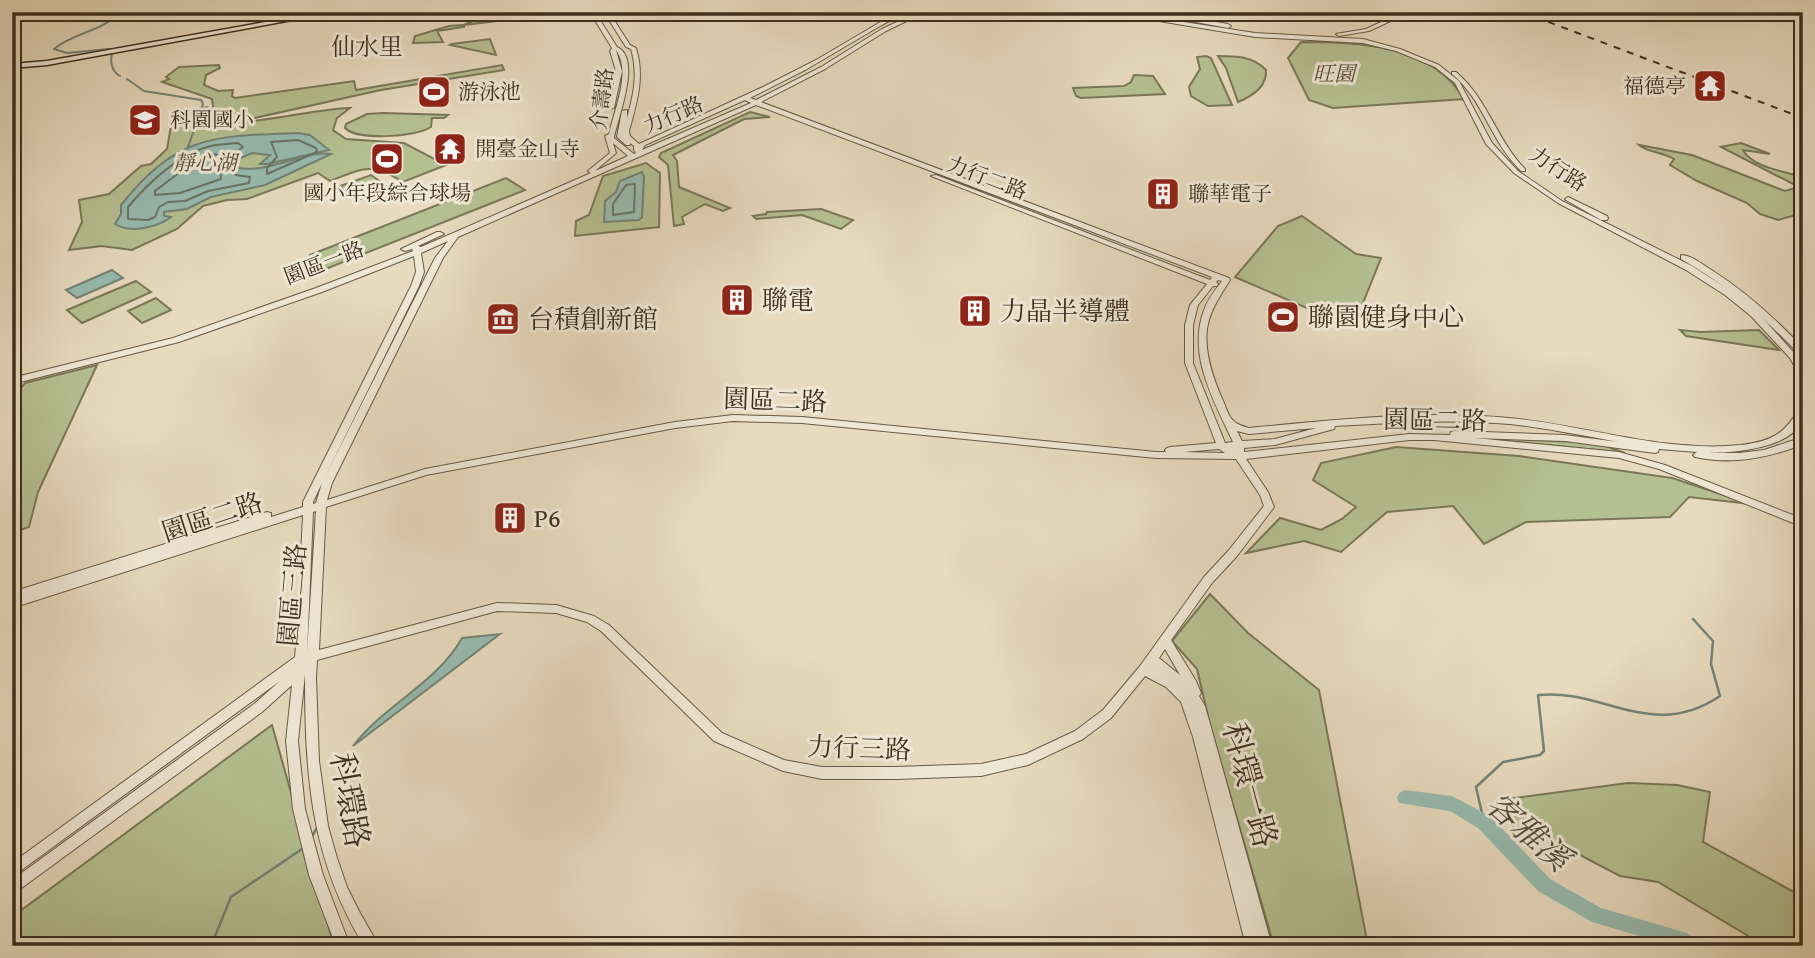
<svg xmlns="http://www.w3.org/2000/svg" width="1815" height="958" font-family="'Gentium Book Plus','Noto Serif TC',serif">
  <rect width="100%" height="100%" fill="#e7dabe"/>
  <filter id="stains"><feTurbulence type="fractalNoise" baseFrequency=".00286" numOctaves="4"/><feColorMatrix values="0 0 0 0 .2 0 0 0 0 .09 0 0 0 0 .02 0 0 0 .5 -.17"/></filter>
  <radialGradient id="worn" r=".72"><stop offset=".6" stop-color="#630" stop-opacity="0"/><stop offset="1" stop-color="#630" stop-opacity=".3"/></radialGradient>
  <g fill="#b5c092" stroke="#7a7858" stroke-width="2">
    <polygon points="513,12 522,18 529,16 527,12 548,12 529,16 557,14 464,25 464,27 437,31 443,42 413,43 415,36 449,26 464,25 483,16"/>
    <polygon points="490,39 496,55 450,45 452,44"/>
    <path d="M1301,42C1358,42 1432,44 1464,99L1333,108L1309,100L1288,58Z"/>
    <polygon points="1206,56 1211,58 1232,105 1208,106 1191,96 1189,87 1200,69 1197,57"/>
    <path d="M1218,56C1236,56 1253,56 1266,70C1267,87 1253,96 1238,102L1226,68Z"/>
    <polygon points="219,65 220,68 206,75 204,85 218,91 233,90 232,96 235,98 354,81 356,90 502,65 504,70 381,90 232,123 215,119 212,99 162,82 169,79 166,77 179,67"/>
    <polygon points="1134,75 1153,76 1165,94 1081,98 1076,96 1073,88 1124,86 1131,82"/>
    <path d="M208,107L209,120C223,132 322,107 350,108L337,118L333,130L346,139L404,143L446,165L403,182C370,162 364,168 330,181L318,173L247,199L227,200L203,206L177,229L132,250L102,246L69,250L82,222L79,200L109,194L141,166L151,164L167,149L173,114Z"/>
    <polygon points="750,112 770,117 744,119 673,155 677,161 679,187 730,208 723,211 705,204 682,217 684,224 674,226 668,165 659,157 661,153"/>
    <path d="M383,113L448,115L444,118H432L431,127C416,137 357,141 345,128L346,124L367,114Z"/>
    <path d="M1741,143L1770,154L1743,150C1753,168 1784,171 1803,177V213L1778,220L1760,214L1747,203L1697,181L1670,165L1674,159C1661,151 1648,153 1639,145L1692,155L1785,191L1799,187L1721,147Z"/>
    <polygon points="646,163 660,173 659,227 575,236 576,221 589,215 603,176"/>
    <polygon points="371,175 389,188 357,200 340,186"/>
    <polygon points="506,178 525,190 323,270 310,255"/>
    <polygon points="821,209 853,220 841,229 802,215 756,219 753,216 766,214 767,212"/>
    <polygon points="1302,216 1356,254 1381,258 1353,328 1235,277 1278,226"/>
    <polygon points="136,281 151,292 82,323 67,310"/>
    <polygon points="156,298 171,310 142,323 128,311"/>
    <polygon points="1680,330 1700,332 1759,330 1779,350 1686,336"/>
    <polygon points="97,365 38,492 29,527 12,533 12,400 25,383"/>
    <polygon points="1456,436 1597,443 1625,453"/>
    <polygon points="1396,447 1519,456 1672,478 1751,504 1689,497 1670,517 1526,522 1484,544 1453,506 1387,512 1341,552 1304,541 1246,553 1280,518 1321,530 1342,519 1356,507 1313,480 1321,463"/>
    <polygon points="1210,594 1248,633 1319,690 1368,946 1274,946 1211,729 1197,669 1172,641"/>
    <polygon points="272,725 334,946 12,946 12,917"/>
    <polygon points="1628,783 1677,785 1710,792 1703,842 1803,897 1803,946 1765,946 1658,882 1620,876 1542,835 1515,829 1498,803 1500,800"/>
  </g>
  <g fill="#97bbb0" stroke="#738376" stroke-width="2">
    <path d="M298,133L310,135L329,150L267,164H260L270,155L252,153L236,160V167C263,176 309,149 331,154L265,185L211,197L187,209L164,212V216L171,217C158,227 130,234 115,224L121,214V205C178,134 214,136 298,133Z"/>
    <polygon points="642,172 644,177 642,217 639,220 604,222 605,201 616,192 620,181"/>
    <polygon points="112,270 123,278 77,298 66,290"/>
    <path d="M500,634L353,746C384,705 437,683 462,638Z"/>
  </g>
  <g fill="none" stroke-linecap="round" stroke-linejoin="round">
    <g stroke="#6a7567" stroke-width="2">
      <polygon points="298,140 316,148 317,152 267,174 267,168 277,157 271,142"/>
      <path d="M238,143L243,147L229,157L228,167L236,175L250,177L249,183L208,191L185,201L168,202L159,207L155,217L148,220L128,219V207C148,183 180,153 211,146C219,144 229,144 238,143Z"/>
      <polygon points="216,154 219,157 221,179 180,193 155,195 155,191 192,163"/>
      <polygon points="635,184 634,212 613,215 613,204 626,185"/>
    </g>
    <g stroke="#738376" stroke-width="2">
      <path d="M109,49L67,53L54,49C74,32 102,32 120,12"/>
      <path d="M112,53C110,63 111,71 120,76"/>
      <polyline points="127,79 144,91 201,100 203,104 188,147"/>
    </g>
    <g stroke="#738376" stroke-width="2.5">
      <path d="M1484,822L1476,787L1503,762L1540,755L1544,751L1538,695C1603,688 1652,742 1720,696L1711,664L1713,641L1693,619"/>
      <polyline points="312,836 318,826"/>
      <polyline points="211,946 231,897 302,849"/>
    </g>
    <polygon fill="#97bbb0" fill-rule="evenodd" points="1405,790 1452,796 1490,816 1550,879 1601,908 1687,933 1696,940 1699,946 1673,946 1592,922 1538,891 1478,828 1450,811 1399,803 1397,798 1399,793"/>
    <defs>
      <g id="tertiary">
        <path d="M590,12H595L617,47C642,58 618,117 614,138L634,154L636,153L634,150V146L630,143V145H626L617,137L622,111L627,110V118C634,94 638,73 631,49L626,47L604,12H609L630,45L636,48C645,77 637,102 629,131L630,136L639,144L763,87L816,60L889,17L899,12H906L880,26L807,69L750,98L756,100L821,67L882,29L918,12H925L886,31L825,69L761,102L1229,278L1230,280C1220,296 1210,310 1207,329C1204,354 1214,381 1224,403C1226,408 1228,414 1231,418C1235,424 1242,426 1249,428C1335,420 1423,410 1509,418C1586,425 1663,453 1741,445C1772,441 1785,434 1800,407L1803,406C1803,410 1804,414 1803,417C1796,448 1734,453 1709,453H1739L1764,450L1803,437V444C1770,458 1731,465 1695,457L1693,455L1697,452L1659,449L1658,452L1655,453L1565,441L1475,438L1619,452L1665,465L1803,519V527L1659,469L1619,458L1434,440H1409L1246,459L1268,492L1274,507L1237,556L1212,583L1171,640L1196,681L1201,693L1199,696L1205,706L1272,946H1246L1193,737L1181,702L1166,687L1145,676L1111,718L1083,739L1028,765L981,776L896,779H822L783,771L714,741L601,631L587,622L556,613L497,611L317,660L316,678L319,761L328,826L337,858L347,887L360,913L379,946H364C310,857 305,775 305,674L298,741L305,809L323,875L350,946H336L309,875L293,809L286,741L292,685L262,712L12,895V880L254,704L280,681L12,877V863L295,657L297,634L303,515L12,608V592L267,512L271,513V517L303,507V502L411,286L416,272L414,256L322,292L179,342L12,384V378L173,338L316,288L413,251L412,249L405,251L401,249L437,232H440L444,234L418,246L421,247L591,173L588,171L589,170L610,153L605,136L609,134C614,110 632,72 616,50L622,71L614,108L609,109L616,71L610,51L612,48ZM745,100L751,103L642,150L645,145ZM756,105L1212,277L1210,280L936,175L931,176L1207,284L1190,305L1185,325V363L1216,443L1170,447L1167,448L1165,450L1166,452H1156L802,417L733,415L675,422L425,469L327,500L332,483L443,258L458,237ZM613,143L628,156L595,171L616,153ZM448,241L435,258L325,477L419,286L424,272L421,253ZM1218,280L1222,281C1215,290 1208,299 1204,310C1187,355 1214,401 1233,442L1225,443L1193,363V325L1198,305L1213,286H1217L1218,284L1216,282ZM733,421L802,423L1156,458L1236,459L1260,495L1264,506L1229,550L1204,577L1140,666L1103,710L1075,731L1026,754L981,764L896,767H822L784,760L722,733L609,625L594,616L556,605L497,603L319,650L326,507L426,475L675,428ZM1411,422C1444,421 1477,421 1510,424C1546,428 1582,435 1618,442L1565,435L1454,431L1451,432L1450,435L1409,434L1244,452V448L1275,445L1334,429L1335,426ZM1316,428L1275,439L1242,441L1237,431L1249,434ZM1219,449L1225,453L1184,452ZM322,483L316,503L313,504V502ZM316,511L307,653L313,512ZM1165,649L1180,675L1159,658Z"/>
        <polygon points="1105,12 1119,12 1255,33 1363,39 1400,49 1439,65 1459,81 1492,143 1518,171 1562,201 1692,266 1731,291 1757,312 1796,355 1803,366 1803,377 1800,376 1790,358 1751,316 1725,295 1686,270 1558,203 1514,173 1486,144 1455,83 1435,67 1396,51 1363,43 1255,37"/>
        <polygon points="1403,12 1410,12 1369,31 1339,36 1336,34 1366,29"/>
        <polygon points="1181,16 1228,24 1231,26 1228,28 1179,19 1179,17"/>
        <path d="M1452,72H1456C1488,99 1496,139 1525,169V171H1521C1490,141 1485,102 1452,74Z"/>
        <polygon points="1568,197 1607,216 1608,218 1607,220 1601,220 1566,200 1565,199"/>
        <path d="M1681,255C1691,255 1702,264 1710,269C1745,291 1775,318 1803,348V356L1800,355C1764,317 1727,285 1681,259Z"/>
      </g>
      <polygon id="secondary" points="322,12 336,12 47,65 12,68 12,64 47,61"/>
    </defs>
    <use href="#tertiary" stroke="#685a46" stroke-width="2"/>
    <use href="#secondary" stroke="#3e2f1e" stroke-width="3"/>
    <use href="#tertiary" fill="#efe7d5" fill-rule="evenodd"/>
    <use href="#secondary" fill="#efe7d5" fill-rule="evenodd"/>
    <polyline stroke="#3e2f1e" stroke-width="2" stroke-dasharray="7 7" stroke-linecap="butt" points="1522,12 1803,118"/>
  </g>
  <defs>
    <symbol id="temple-square" viewBox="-11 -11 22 22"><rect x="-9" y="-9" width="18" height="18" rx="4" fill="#8f2418" stroke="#efe7d5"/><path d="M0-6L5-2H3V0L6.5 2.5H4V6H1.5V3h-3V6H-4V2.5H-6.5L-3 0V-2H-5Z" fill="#fff"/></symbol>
    <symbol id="stadium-square" viewBox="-11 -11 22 22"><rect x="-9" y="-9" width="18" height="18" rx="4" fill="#8f2418" stroke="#efe7d5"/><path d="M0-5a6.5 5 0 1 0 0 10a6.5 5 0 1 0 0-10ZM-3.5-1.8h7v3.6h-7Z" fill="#fff"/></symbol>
    <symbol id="school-square" viewBox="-11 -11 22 22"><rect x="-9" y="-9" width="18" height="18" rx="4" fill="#8f2418" stroke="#efe7d5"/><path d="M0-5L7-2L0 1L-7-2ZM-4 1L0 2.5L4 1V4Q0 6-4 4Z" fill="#fff"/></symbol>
    <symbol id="building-square" viewBox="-11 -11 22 22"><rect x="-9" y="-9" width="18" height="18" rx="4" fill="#8f2418" stroke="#efe7d5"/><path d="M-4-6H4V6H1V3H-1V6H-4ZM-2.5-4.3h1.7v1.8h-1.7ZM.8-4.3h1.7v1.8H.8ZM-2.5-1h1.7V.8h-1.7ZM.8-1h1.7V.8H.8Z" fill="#fff"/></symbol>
    <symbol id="museum-square" viewBox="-11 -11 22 22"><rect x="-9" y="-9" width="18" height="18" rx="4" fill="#8f2418" stroke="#efe7d5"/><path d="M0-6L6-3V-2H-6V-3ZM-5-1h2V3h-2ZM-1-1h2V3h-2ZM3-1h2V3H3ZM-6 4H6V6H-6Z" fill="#fff"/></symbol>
  </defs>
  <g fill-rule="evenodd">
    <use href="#temple-square" x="1691" y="67" width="38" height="38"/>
    <use href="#stadium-square" x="415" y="73" width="38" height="38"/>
    <use href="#school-square" x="126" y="101" width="38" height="38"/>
    <use href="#temple-square" x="431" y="130" width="38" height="38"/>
    <use href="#stadium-square" x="368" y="140" width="38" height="38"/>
    <use href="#building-square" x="1144" y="175" width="38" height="38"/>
    <use href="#building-square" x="718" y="281" width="38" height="38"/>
    <use href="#building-square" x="956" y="292" width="38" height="38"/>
    <use href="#stadium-square" x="1264" y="298" width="38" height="38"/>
    <use href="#museum-square" x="484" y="300" width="38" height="38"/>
    <use href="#building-square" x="491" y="499" width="38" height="38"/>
  </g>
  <g text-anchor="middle" stroke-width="6" stroke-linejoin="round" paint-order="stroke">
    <g font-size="21" font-style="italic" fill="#564c35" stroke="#efe7d5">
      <text x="1334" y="81">旺園</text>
      <text x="205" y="170">靜心湖</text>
    </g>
    <g font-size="21" fill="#3e2f1e" stroke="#efe7d5" text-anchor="start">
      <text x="1686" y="93" text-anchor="end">福德亭</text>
      <text x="458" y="99">游泳池</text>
      <text x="170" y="127">科園國小</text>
      <text x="475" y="156">開臺金山寺</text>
      <text x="387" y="200" text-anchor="middle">國小年段綜合球場</text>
      <text x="1188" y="201">聯華電子</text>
    </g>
    <g font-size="21" fill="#3e2f1e" stroke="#efe7d5">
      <text transform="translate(602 99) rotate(-83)" y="7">介壽路</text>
      <text transform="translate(673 115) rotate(-23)" y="7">力行路</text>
      <text transform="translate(1558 169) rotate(33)" y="7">力行路</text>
      <text transform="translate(987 178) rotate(21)" y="7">力行二路</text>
      <text transform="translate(324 263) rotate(-21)" y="7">園區一路</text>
    </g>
    <g font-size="24" fill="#3e2f1e" stroke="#efe7d5">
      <text x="367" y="55">仙水里</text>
    </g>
    <g font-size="26" fill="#3e2f1e" stroke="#efe7d5" text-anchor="start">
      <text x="762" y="309">聯電</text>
      <text x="1000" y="320">力晶半導體</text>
      <text x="1308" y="326">聯園健身中心</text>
      <text x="528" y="328">台積創新館</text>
      <text x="534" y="527">P6</text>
    </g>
    <g font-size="26" fill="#3e2f1e" stroke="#efe7d5">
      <text transform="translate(775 400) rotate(2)" y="9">園區二路</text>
      <text transform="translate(1435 420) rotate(1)" y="9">園區二路</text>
      <text transform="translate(212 517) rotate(-18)" y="9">園區二路</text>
      <text transform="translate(292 595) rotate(-85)" y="9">園區三路</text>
      <text transform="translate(859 748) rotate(2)" y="9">力行三路</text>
    </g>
    <g font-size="32" fill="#3e2f1e" stroke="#efe7d5">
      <text transform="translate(1250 785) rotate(75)" y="11">科環一路</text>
      <text transform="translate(350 800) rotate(80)" y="11">科環路</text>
    </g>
    <g font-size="33" font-style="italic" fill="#504b3b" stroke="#efe7d5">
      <text transform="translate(1529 831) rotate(41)" y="12">客雅溪</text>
    </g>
  </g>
  <rect width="1815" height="958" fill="none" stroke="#e7dabe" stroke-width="42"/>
  <rect x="14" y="14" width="1787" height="930" fill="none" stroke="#3e2f1e" stroke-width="3.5"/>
  <rect x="21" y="21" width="1773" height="916" fill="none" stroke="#3e2f1e" stroke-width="2"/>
  <rect width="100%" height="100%" filter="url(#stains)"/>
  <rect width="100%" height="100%" fill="url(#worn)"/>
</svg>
